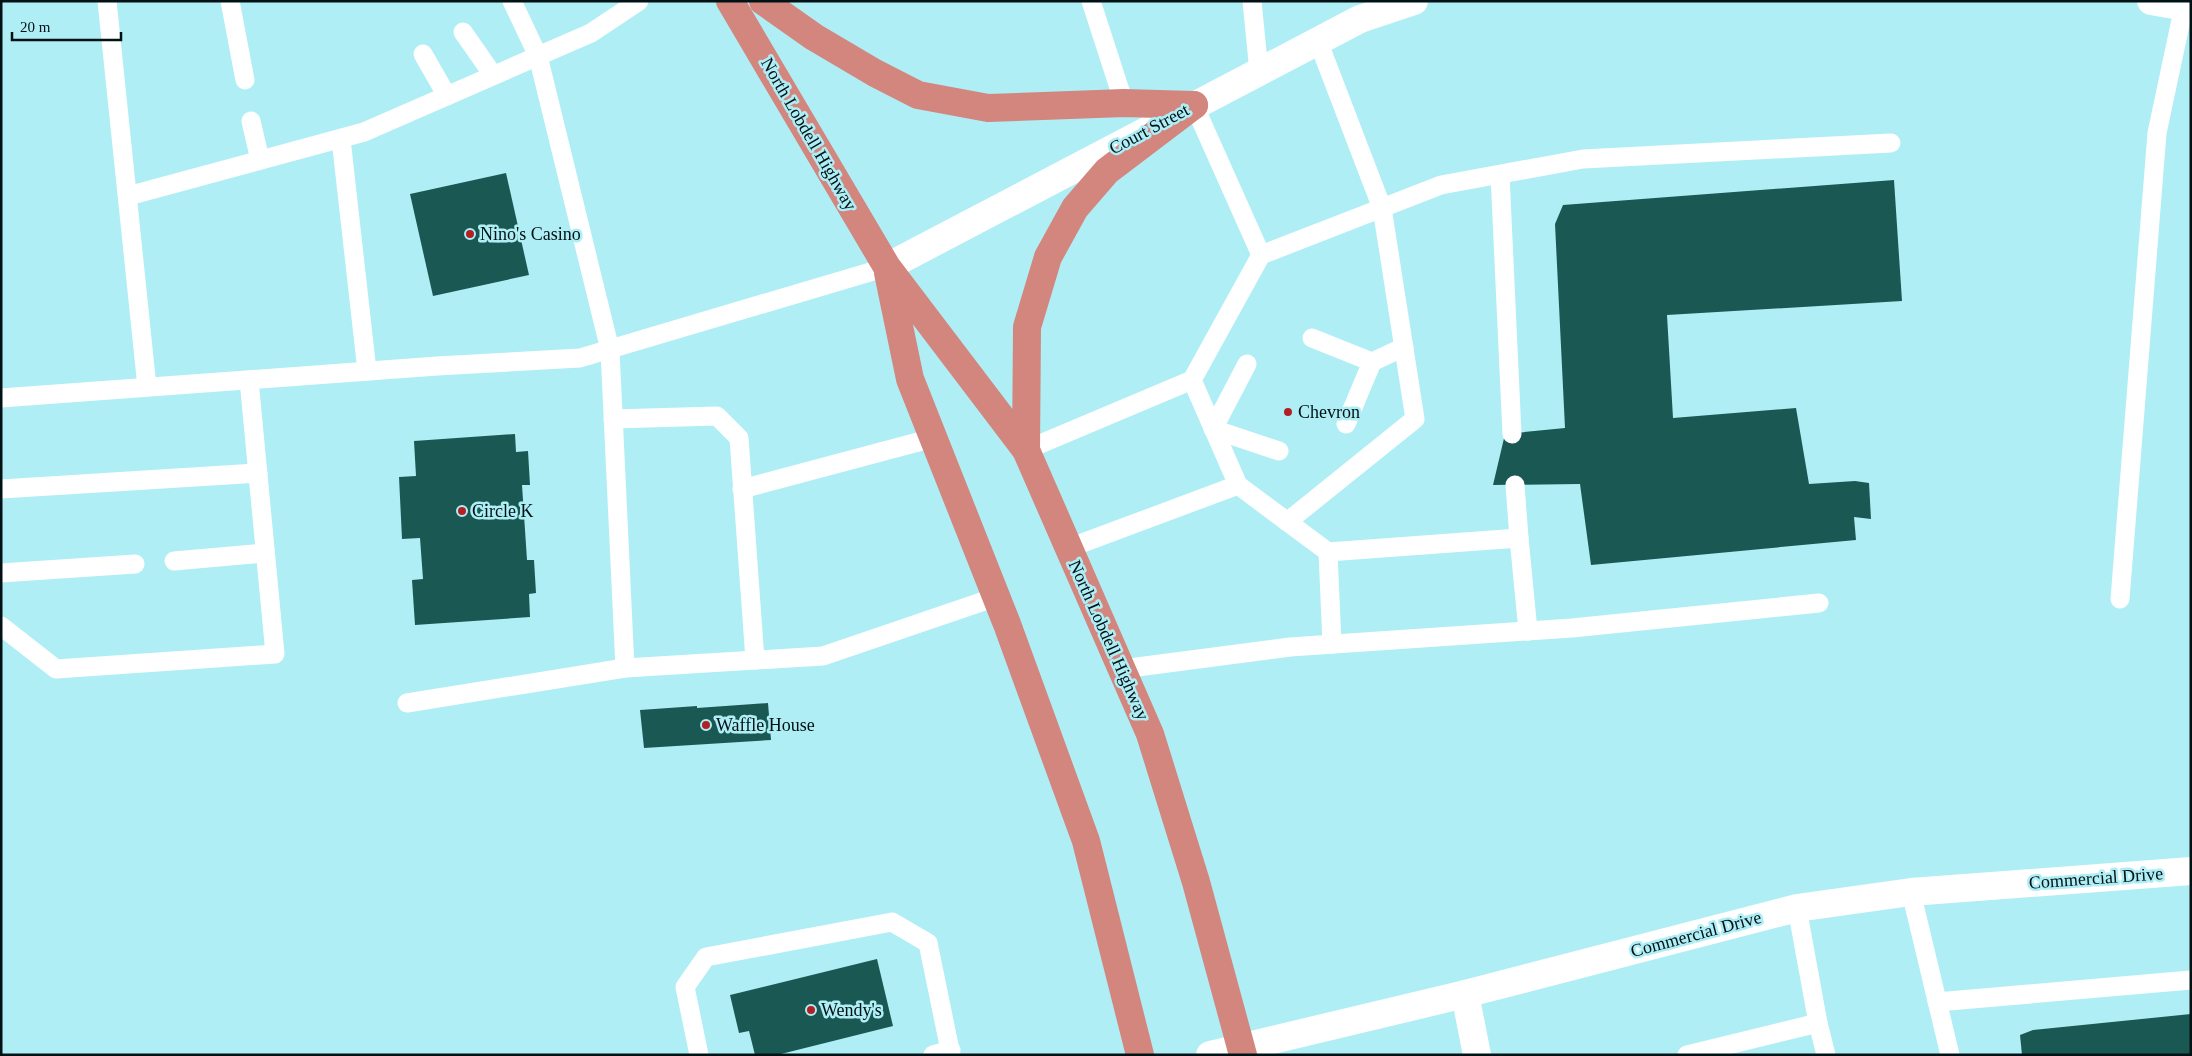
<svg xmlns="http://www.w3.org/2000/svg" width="2192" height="1056" font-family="'Times New Roman',serif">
  <rect width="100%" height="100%" fill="#b0eef6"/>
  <g fill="#1a5953">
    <polygon points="506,173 529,275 433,296 410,194"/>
    <polygon points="1894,180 1902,301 1667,315 1673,418 1796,408 1809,484 1855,481 1869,483 1871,519 1854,517 1856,540 1591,565 1580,484 1493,485 1505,434 1565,428 1555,224 1563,205"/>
    <polygon points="515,434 516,452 528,451 530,485 522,485 527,560 534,560 536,593 529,594 530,617 415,625 412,580 423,579 420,538 402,539 399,477 416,476 414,441"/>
    <polygon points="768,703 771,740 644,748 640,710 697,706 697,708"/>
    <polygon points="877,959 893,1026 777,1055 755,1055 749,1031 739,1033 730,995"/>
    <polygon points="2191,1014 2191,1055 2022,1055 2020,1035 2033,1030"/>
  </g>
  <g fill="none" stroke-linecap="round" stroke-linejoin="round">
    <g stroke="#fff" stroke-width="19">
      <polyline points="107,1 147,387"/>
      <polyline points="230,1 245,80"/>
      <polyline points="512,1 538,56 610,350 625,668"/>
      <polyline points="1091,1 1124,103"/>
      <polyline points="1252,1 1259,72"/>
      <polyline points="463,32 493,75"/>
      <polyline points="1318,41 1382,208 1441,185 1583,159 1891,143"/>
      <polyline points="423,54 447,96"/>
      <polyline points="1194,105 1261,255"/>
      <polyline points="251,121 260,160"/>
      <polyline points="341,139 367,371"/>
      <polyline points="1500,175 1512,434"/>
      <polyline points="128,196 364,132 591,33 639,1"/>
      <polyline points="1312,338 1372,362 1346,424"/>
      <polyline points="1372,362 1404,347"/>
      <polyline points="1247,364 1213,429 1279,451"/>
      <polyline points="1,398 437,366 580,358 887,267"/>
      <polyline points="613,419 717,416 739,438 755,660"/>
      <polyline points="1026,450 1192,380"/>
      <polyline points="1515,485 1519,538"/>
      <polyline points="1,489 258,473"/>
      <polyline points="742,489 933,438"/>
      <polyline points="1287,522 1415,419 1382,208 1261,255 1192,380 1238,485 1328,552"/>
      <polyline points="1069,548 1238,485"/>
      <polyline points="174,561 265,553"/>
      <polyline points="1,573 135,564"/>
      <polyline points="2120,599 2157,133 2184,6"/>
      <polyline points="1,626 56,669 275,654 249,380"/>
      <polyline points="1332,644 1328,552 1519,538 1528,631"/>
      <polyline points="1122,669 1290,647 1572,628 1819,603"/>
      <polyline points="407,703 625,668 823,656 996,597"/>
      <polyline points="1911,892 1950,1055"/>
      <polyline points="1797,908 1818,1023"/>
      <polyline points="1937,1002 2191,980"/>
      <polyline points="699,1055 685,987 706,957 892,922 928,943 951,1055"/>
      <polyline points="933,1055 951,1050"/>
      <polyline points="1687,1055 1818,1023 1826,1055"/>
    </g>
    <g stroke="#fff" stroke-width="28">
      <polyline points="1465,994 1477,1055"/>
      <polyline points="1210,1055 1465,994 1797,908 1911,892 2191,871"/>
    </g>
    <g stroke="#fff" stroke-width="28">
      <polyline points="2151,1 2191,8"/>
      <polyline points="887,267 1360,19 1414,1"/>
    </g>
    <g stroke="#d2867e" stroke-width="28">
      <polyline points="730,1 887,267 1026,450 1150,734 1196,882 1243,1055"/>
      <polyline points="763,1 814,37 875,73 918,95 988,108 1124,103 1194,105"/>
      <polyline points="888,273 910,379 1007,624 1086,841 1140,1055"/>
      <polyline points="1026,450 1027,327 1048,257 1075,208 1107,171 1194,105"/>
    </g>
  </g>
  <g fill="#b12023" stroke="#b0eef6" stroke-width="2">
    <circle cx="470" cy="234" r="5"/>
    <circle cx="1288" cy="412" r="5"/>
    <circle cx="462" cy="511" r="5"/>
    <circle cx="706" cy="725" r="5"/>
    <circle cx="811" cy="1010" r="5"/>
  </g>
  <g text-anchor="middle" stroke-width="5" stroke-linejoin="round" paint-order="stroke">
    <g font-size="18" fill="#001215" stroke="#b0eef6">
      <text transform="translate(1149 129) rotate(-28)" y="6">Court Street</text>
      <text transform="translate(809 134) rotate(60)" y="6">North Lobdell Highway</text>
      <text transform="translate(1109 640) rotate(66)" y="6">North Lobdell Highway</text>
      <text transform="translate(2096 878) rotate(-4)" y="6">Commercial Drive</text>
      <text transform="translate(1696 934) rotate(-15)" y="6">Commercial Drive</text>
    </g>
    <g font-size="18" fill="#001215" stroke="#b0eef6" text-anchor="start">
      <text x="480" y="240">Nino's Casino</text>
      <text x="1298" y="418">Chevron</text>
      <text x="472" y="517">Circle K</text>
      <text x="716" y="731">Waffle House</text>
      <text x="821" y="1016">Wendy's</text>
    </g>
  </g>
  <rect width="2192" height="1056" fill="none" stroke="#001215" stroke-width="5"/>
  <path d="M12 32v8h109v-8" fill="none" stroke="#001215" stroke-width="2.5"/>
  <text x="20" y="32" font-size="15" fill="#001215" stroke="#b0eef6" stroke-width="4" paint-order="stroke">20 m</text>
</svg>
